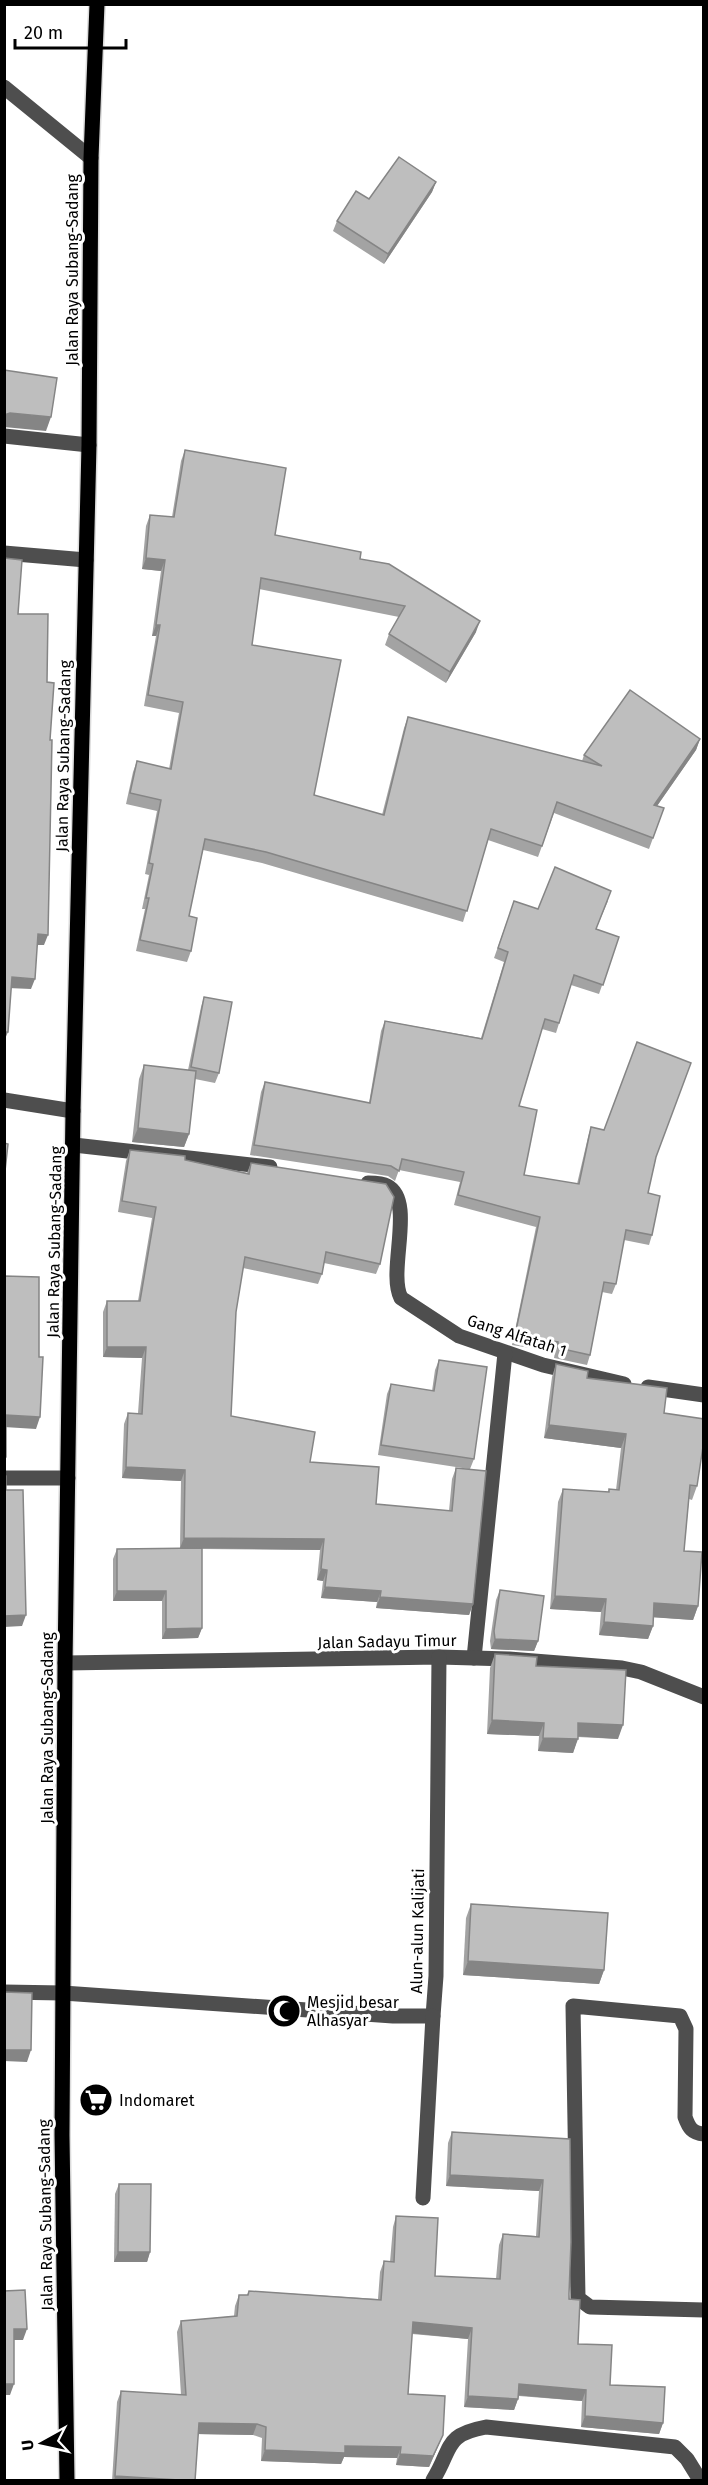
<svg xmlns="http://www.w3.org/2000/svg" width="708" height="2485" font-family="'Fira Sans',sans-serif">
  <rect width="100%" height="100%" fill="#fff"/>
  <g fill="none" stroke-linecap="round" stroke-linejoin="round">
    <defs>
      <polyline id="major" points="67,2480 62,2135 65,1663 73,1111 89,445 91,158 97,4"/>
    </defs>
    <use href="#major" stroke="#dbdbdb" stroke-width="18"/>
    <g stroke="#4e4e4e" stroke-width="15">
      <polyline points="4,87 91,158"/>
      <polyline points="4,436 89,445"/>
      <polyline points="4,553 86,560"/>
      <polyline points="4,1100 73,1111"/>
      <polyline points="74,1145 270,1167"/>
      <path d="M368,1183C374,1183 382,1183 387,1186C416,1201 387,1271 401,1298L459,1336L543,1365L624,1384"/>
      <polyline points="648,1387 704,1395"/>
      <polyline points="4,1478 68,1478"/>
      <polyline points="474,1658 505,1353"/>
      <polyline points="65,1663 439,1657 509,1659 622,1668 641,1672 704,1697"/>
      <polyline points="4,1992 63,1993 393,2016 433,2016 436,1976 439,1657"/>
      <path d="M704,2134C692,2133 689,2128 685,2117L686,2029L680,2016L573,2006L578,2298L590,2307L704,2310"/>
      <polyline points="423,2198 433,2016"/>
      <path d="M433,2480C453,2448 443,2435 486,2427L675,2447L687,2459L700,2480"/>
    </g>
    <use href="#major" stroke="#000" stroke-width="15"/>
  </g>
  <g fill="#a3a3a3">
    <polygon points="436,182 432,192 384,264 333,231 337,221 369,199"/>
    <polygon points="185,450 275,535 360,559 476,632 446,683 385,645 389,634 399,617 259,589 252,645 314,795 382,815 404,728 408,717 582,761 584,755 700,739 696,750 657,806 664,808 649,849 554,813 538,857 488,840 463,922 262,863 203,850 189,916 191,951 187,962 136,951 145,909 142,909 149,875 145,874 157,811 126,804 133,772 137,761 169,769 179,713 144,706 156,636 152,636 161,571 142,569 146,526 150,515 172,517 181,461"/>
    <polygon points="514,901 538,909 608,901 596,929 619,937 599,994 571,985 556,1033 542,1029 519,1106 524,1175 577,1184 588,1137 591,1127 656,1158 648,1193 652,1235 649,1245 624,1240 616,1284 612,1294 602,1292 590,1355 587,1365 554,1358 555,1352 512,1345 536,1227 454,1205 460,1182 399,1170 395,1181 388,1176 250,1155 261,1092 265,1082 369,1103 381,1031 385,1021 481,1038 504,962 494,958"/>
    <polygon points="204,997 219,1073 215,1083 195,1079 189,1134 184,1147 132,1142 139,1079 144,1065 188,1070 201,1007"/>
    <polygon points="130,1150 185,1160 247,1173 251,1163 380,1264 376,1274 324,1263 322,1274 318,1284 243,1268 236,1312 231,1416 310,1462 376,1504 449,1511 452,1479 456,1468 469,1469 378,1455 387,1394 391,1384 432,1391 435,1370 439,1360 474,1459 470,1469 473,1604 469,1615 376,1608 377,1602 321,1598 323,1581 317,1580 320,1550 202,1549 202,1628 198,1638 162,1639 162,1601 113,1601 113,1559 117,1549 180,1548 181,1481 122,1478 124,1424 128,1413 138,1413 142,1358 103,1357 103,1312 107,1301 138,1301 152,1218 118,1212 126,1161"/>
    <polygon points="556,1364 664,1413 697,1486 692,1500 689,1499 684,1551 698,1606 693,1620 653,1617 653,1626 648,1639 599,1635 601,1612 550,1609 558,1502 563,1489 608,1492 609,1489 616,1490 621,1448 544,1438 552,1377"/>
    <polygon points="500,1590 538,1641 534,1651 491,1649 490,1641 496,1600"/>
    <polygon points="495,1654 536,1666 618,1739 578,1737 573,1753 538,1751 539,1736 487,1734 490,1668"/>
    <polygon points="471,1904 604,1970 599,1984 463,1975 466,1918"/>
    <polygon points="452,2132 570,2139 569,2294 578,2344 610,2385 663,2423 659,2434 581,2427 582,2401 519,2396 514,2410 464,2407 468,2339 412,2334 408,2394 443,2435 429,2467 396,2465 397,2458 344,2457 341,2464 261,2461 262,2438 253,2435 198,2434 195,2481 112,2481 117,2402 121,2391 181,2395 177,2332 181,2321 234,2316 235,2306 239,2295 247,2295 249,2291 378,2299 380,2272 384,2261 390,2262 393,2227 396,2216 435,2276 496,2279 499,2245 503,2234 536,2236 539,2191 446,2186 448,2143"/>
    <polygon points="119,2184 150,2252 147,2262 114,2262 115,2194"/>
  </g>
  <g fill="#858585">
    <polygon points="436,182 432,192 384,264 388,254"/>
    <polygon points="10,413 51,417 46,431 4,427 4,415"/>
    <polygon points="146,558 165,560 161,571 142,569"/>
    <polygon points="480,621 476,632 446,683 450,672"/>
    <polygon points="156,625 160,625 156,636 152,636"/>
    <polygon points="700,739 696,750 650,816 654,805"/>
    <polygon points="38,934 48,935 44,945 34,945"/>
    <polygon points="12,977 35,979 31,989 8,988"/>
    <polygon points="4,1032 8,1032 4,1041"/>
    <polygon points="138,1128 189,1134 184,1147 132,1142"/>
    <polygon points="107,1347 146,1347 142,1358 103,1357"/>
    <polygon points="6,1415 40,1417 36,1429 4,1427"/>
    <polygon points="549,1425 626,1434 621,1448 544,1438"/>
    <polygon points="126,1467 185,1470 181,1481 122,1478"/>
    <polygon points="184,1538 324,1539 320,1550 180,1548"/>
    <polygon points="321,1569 327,1570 323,1581 317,1580"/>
    <polygon points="325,1587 381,1591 377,1602 321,1598"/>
    <polygon points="117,1591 166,1591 162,1601 113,1601"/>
    <polygon points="555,1596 606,1599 601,1612 550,1609"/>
    <polygon points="380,1597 473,1604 469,1615 376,1608"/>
    <polygon points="654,1603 698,1606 693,1620 649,1617"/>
    <polygon points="26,1615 22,1626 4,1627 4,1616"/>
    <polygon points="604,1622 653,1626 648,1639 599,1635"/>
    <polygon points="202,1628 198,1638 162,1639 166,1629"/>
    <polygon points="495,1639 538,1641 534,1651 491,1649"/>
    <polygon points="492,1720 544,1723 539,1736 487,1734"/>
    <polygon points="578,1723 623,1725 618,1739 573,1736"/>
    <polygon points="543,1738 578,1739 573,1753 538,1751"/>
    <polygon points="468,1961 604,1970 599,1984 463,1975"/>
    <polygon points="5,2050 31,2050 27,2062 4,2061"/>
    <polygon points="450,2175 543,2180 539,2191 446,2186"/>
    <polygon points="118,2252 150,2252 147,2262 114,2262"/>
    <polygon points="413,2322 472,2328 468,2339 409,2333"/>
    <polygon points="14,2329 27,2329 23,2340 9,2340"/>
    <polygon points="4,2384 14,2384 10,2395 4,2395"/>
    <polygon points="519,2384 586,2390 582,2401 515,2395"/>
    <polygon points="468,2396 518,2399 514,2410 464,2407"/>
    <polygon points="585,2416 663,2423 659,2434 581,2427"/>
    <polygon points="199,2423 257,2424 253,2435 195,2434"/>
    <polygon points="443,2435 429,2467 396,2465 400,2454"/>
    <polygon points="345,2446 401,2447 397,2458 344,2457 341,2464 261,2461 265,2450"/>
    <polygon points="115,2476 181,2481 114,2481"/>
  </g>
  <g fill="#bebebe" stroke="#858585" stroke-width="1.5">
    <polygon points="399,157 436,182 388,254 337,221 356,191 369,199"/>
    <polygon points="4,370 57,378 51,417 10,413 4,415"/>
    <polygon points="185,450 286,468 275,535 361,552 360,559 389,564 480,621 450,672 389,634 405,606 261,578 252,645 341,660 314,795 384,815 408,717 602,766 584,755 630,690 700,739 654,805 664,808 653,838 557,802 542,846 491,829 467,911 266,852 205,839 189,916 197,918 191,951 140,940 149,898 146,898 153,864 149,863 161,800 130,793 137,761 171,769 183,702 148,695 160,625 156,625 165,560 146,558 150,515 174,517"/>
    <polygon points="4,558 22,560 18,614 48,614 47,682 54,683 50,740 52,740 48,935 38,934 35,979 12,977 8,1032 4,1032"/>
    <polygon points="555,867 611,891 596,929 619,937 603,985 574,975 559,1023 545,1019 519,1106 537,1110 524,1175 579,1184 591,1127 604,1130 637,1042 691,1063 656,1157 648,1193 660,1196 652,1235 626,1230 616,1284 604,1282 590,1355 558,1348 558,1342 515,1335 540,1217 458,1195 464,1172 402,1159 399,1171 391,1166 254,1145 265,1082 370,1103 385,1021 482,1039 508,952 498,948 514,901 538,909"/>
    <polygon points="204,997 232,1002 219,1073 191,1067"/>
    <polygon points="144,1065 196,1071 189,1134 138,1128"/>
    <polygon points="4,1143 8,1144 4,1180"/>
    <polygon points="130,1150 185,1156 185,1160 249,1174 251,1163 386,1184 394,1197 380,1264 326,1252 322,1274 245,1257 236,1312 231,1416 315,1432 310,1462 379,1467 376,1504 452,1511 456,1468 486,1471 473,1604 380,1597 381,1591 325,1587 327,1570 321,1569 324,1539 184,1538 185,1470 126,1467 128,1413 142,1414 146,1347 107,1347 107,1301 140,1301 156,1207 122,1201"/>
    <polygon points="4,1276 39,1277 39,1357 43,1357 40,1417 6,1415 6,1457 4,1458"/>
    <polygon points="439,1360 487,1367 474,1459 381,1445 391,1384 434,1391"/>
    <polygon points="556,1364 588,1371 587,1378 667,1388 664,1413 704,1419 704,1440 697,1486 690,1485 684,1551 702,1552 698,1606 654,1603 653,1626 604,1622 606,1599 555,1596 563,1489 609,1492 609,1489 619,1490 626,1434 549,1425"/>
    <polygon points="4,1475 6,1476 6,1490 23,1490 26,1615 4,1616"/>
    <polygon points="202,1548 202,1628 166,1629 166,1591 117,1591 117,1549"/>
    <polygon points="500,1590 544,1596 538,1641 495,1639 494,1631"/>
    <polygon points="495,1654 537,1657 536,1666 626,1670 623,1725 578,1723 578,1739 543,1738 544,1723 492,1720"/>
    <polygon points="471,1904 608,1913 604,1970 468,1961"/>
    <polygon points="4,1992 32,1993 31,2050 5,2050 5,2122"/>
    <polygon points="452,2132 570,2139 571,2242 569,2294 569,2299 580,2300 578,2344 612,2345 610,2385 665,2387 663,2423 585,2416 586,2390 519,2384 518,2399 468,2396 472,2328 413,2322 408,2394 445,2396 443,2435 433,2456 400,2454 401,2447 345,2446 345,2453 265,2450 266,2427 257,2424 199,2423 195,2481 115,2476 121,2391 186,2395 181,2321 237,2316 239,2295 248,2295 249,2291 381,2300 384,2261 394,2262 396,2216 438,2218 435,2276 500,2279 503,2234 539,2237 543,2180 450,2175"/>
    <polygon points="119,2184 151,2184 150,2252 118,2252"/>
    <polygon points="25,2290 27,2329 14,2329 14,2384 4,2384 4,2291"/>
  </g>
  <defs>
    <symbol id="mosque-disc" viewBox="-11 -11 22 22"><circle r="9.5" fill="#000" stroke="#fff"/><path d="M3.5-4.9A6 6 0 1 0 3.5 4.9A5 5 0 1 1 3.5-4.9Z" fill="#fff"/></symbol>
    <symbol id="supermarket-disc" viewBox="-11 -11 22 22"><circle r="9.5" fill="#000" stroke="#fff"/><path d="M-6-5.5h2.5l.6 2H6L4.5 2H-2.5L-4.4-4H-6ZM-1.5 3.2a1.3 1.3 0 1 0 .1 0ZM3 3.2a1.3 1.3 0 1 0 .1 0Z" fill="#fff"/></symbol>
  </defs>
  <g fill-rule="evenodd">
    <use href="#mosque-disc" x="265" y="1992" width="38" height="38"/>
    <use href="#supermarket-disc" x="77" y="2081" width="38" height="38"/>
  </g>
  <g text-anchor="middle" stroke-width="6" stroke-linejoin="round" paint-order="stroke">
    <g font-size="16" fill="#000" stroke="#fff">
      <text transform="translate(72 270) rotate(-90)" y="6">Jalan Raya Subang-Sadang</text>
      <text transform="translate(63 756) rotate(-89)" y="6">Jalan Raya Subang-Sadang</text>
      <text transform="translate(54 1242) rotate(-89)" y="6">Jalan Raya Subang-Sadang</text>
      <text transform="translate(517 1335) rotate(18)" y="6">Gang Alfatah 1</text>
      <text transform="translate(387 1641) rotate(-1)" y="6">Jalan Sadayu Timur</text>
      <text transform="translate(47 1728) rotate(-90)" y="6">Jalan Raya Subang-Sadang</text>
      <text transform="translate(417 1931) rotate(-89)" y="6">Alun-alun Kalijati</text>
      <text transform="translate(45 2215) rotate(-91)" y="6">Jalan Raya Subang-Sadang</text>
    </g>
    <g font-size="16" fill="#000" stroke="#fff" text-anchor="start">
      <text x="307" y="2008">Mesjid besar<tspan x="307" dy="18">Alhasyar</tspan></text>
      <text x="119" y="2106">Indomaret</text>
    </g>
  </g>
  <rect width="708" height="2485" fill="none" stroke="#000000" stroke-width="12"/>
  <g transform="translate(42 2443) rotate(262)" stroke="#ffffff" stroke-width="4.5" paint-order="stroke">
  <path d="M0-4.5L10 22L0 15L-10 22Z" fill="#000000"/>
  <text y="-9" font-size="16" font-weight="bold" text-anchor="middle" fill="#000000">U</text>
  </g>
  <path d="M15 39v9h111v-9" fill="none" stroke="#000000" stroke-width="3"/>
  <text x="24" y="39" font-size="18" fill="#000000" stroke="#ffffff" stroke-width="4.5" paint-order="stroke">20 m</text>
</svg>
